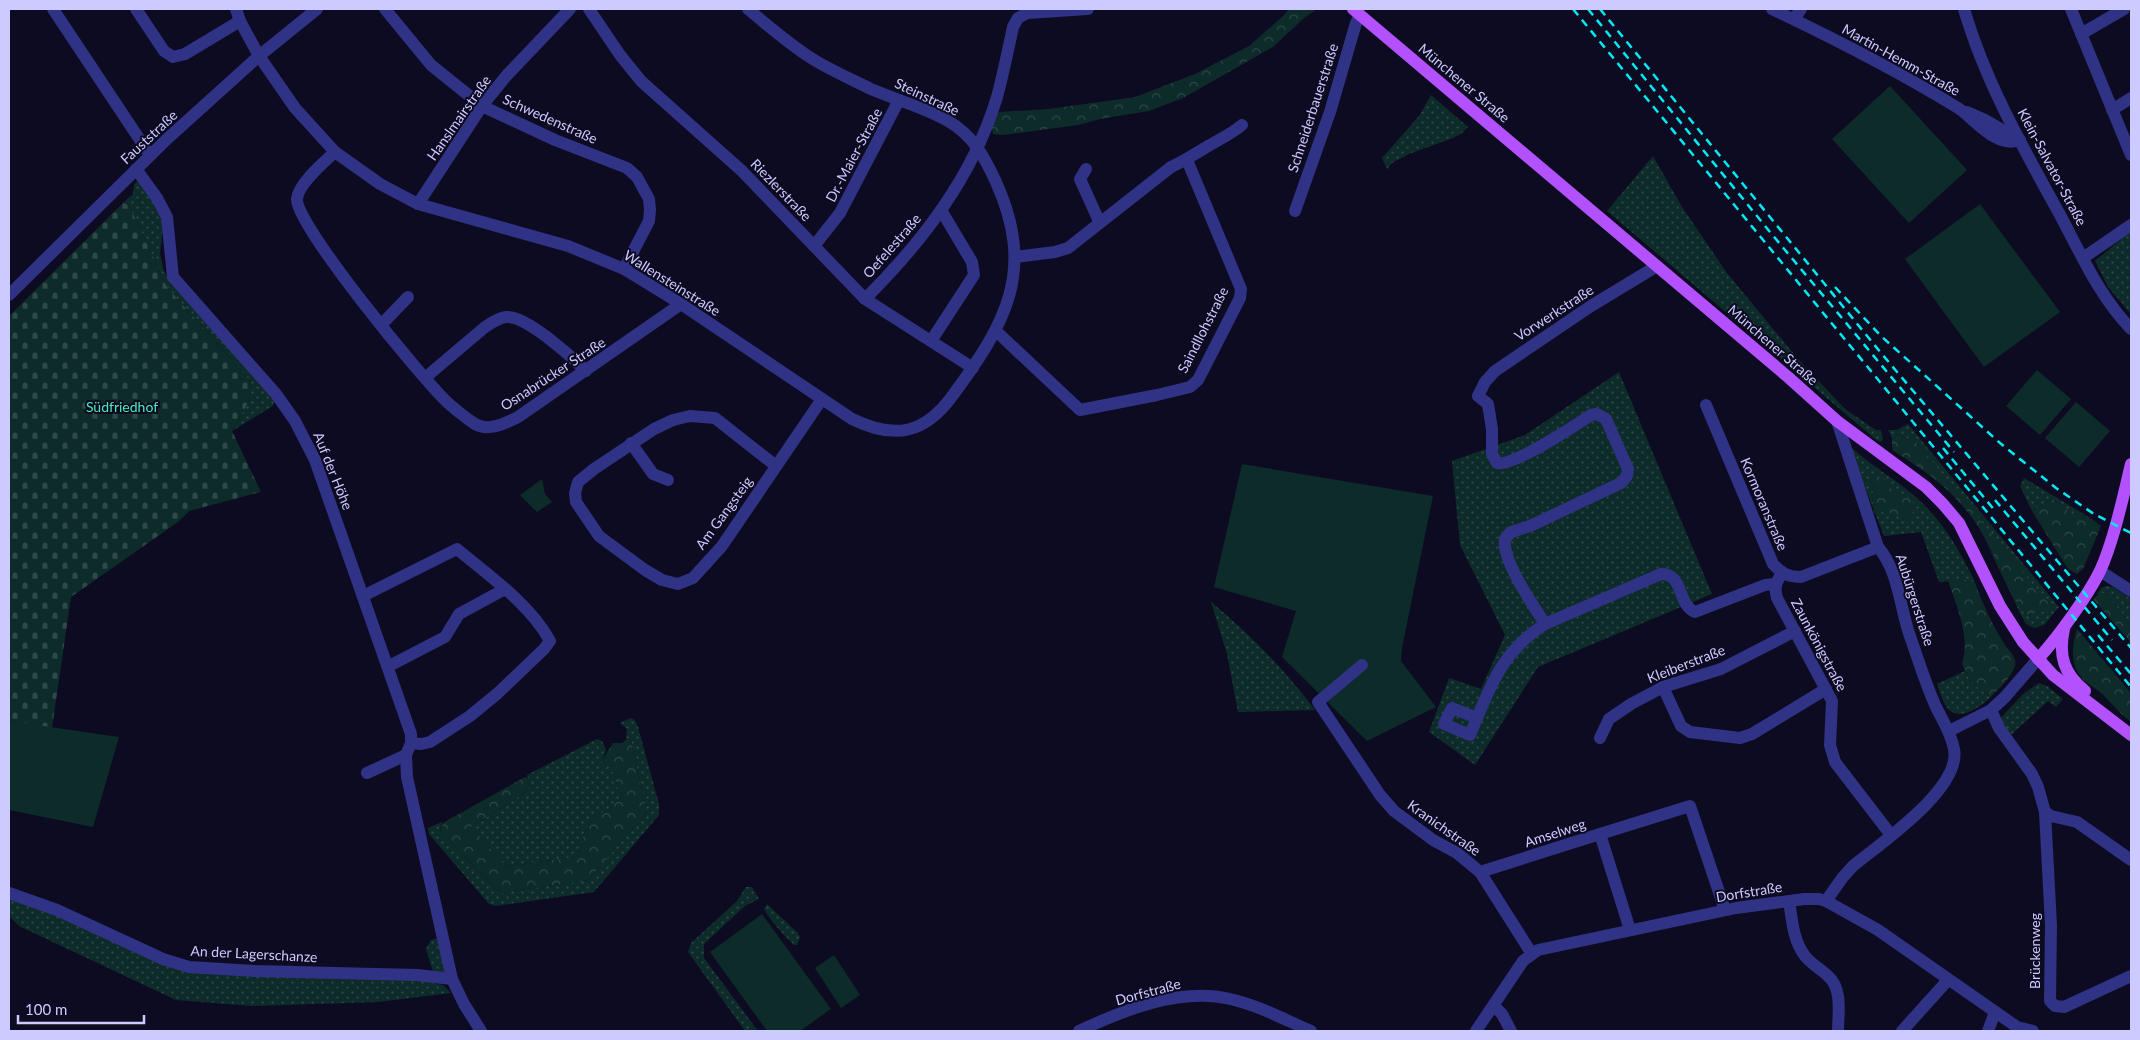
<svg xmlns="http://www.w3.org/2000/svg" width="2140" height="1040" font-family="Lato,sans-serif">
  <defs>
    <pattern id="grass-dots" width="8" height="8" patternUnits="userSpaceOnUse" patternTransform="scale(1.25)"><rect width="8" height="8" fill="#0d2b29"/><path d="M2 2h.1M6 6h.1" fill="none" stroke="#2f4849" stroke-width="1.8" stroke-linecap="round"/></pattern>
    <pattern id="forest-crowns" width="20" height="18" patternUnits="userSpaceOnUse" patternTransform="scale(1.25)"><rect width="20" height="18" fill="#0d2b29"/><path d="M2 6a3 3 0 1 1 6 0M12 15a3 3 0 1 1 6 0" fill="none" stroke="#2f4849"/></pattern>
    <pattern id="cemetery-stones" width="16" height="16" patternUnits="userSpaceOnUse" patternTransform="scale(1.25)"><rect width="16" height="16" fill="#0d2b29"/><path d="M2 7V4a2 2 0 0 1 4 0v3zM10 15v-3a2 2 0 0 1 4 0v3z" fill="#2f4849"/></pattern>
  </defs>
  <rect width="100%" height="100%" fill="#0d0b21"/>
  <g fill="url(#grass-dots)" fill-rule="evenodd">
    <polygon points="1431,95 1468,127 1461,134 1453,138 1409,154 1392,163 1387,169 1382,158 1419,116"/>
    <polygon points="1653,156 1682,207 1727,273 1798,359 1845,409 1876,430 1881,430 1883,440 1880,442 1875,439 1607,211"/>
    <polygon points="138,181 162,214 163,226 160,253 163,269 171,284 272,396 274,402 273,406 232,431 248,403 251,382 167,287 129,205 123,203 133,194 134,184"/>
    <polygon points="2131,231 2131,314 2108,287 2095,261"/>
    <polygon points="1619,372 1712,594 1538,667 1475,765 1429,732 1449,678 1481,689 1505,635 1460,545 1452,461 1525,435"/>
    <polygon points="1908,424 2059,607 2044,625 2034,628 2026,624 2021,615 1981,531 1993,555 2053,610 1916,442 1896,434 1892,450 1892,438 1888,430 1897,430"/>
    <path d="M1850,449H1853C1872,466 1892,477 1911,493C1940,517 1958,547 1974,580L1939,582L1921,532L1884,536ZM1869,479L1911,499L1904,520C1893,513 1886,510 1874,513L1872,496L1874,487Z"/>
    <polygon points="2024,478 2092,519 2069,512 2052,498 2032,511 2020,486"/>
    <polygon points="2106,586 2113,587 2131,599 2131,624 2106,594 2097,594 2101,588"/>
    <path d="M1211,602C1250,634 1285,670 1315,710L1238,712L1227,654Z"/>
    <path d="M1965,671L1971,682L1991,697C1980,707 1958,724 1946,706C1942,700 1940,691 1937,684Z"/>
    <polygon points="2039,683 2047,686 2063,699 2056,707 2048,701 2011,735 1999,720 2023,694"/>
    <polygon points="630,718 635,720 638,727 659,804 659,815 594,892 495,906 489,904 429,834 428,828 442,822 440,831 500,893 588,880 647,812 631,740 626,738 627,729 620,723"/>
    <polygon points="597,739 602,741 606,750 602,760 610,763 621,798 609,809 593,818 584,833 581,848 575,857 506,866 471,827 526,792 530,784 527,775"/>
    <polygon points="746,887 752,887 759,899 745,906 704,944 704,958 758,1031 745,1031 688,952 691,943 736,902"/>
    <polygon points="9,897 63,917 158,963 422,980 443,985 451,993 378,1002 252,1006 176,1000 19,926 9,916"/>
    <path d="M767,904L798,933L800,937L797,945H794C785,937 770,920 764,909Z"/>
    <polygon points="439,938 445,972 433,972 426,949 431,940"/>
  </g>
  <g fill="url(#forest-crowns)">
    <polygon points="1289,9 1317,9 1304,18 1273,47 1183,98 1149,111 1100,119 1078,125 1003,135 993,134 991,124 999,112 1049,109 1135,97 1195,74 1249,46 1282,17"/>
    <path d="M1895,434L1916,442L2054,610L2025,615C2006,590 1998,560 1982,533C1959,494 1929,473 1892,450Z"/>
    <path d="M1869,472L1891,482L1890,488L1912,499C1915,508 1915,511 1909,519L1904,520C1892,513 1886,510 1874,514L1872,496L1874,487L1869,479Z"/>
    <polygon points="2052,498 2069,512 2092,519 2101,526 2083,569 2077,574 2068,569 2032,511"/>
    <path d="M1948,580H1974C1982,602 1991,623 2004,643C2008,651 2018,657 2015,666C2011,678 1999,688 1991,697L1971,682L1962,664C1971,636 1956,606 1948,580Z"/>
    <polygon points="2101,592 2106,594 2131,624 2131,643 2093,599"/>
    <path d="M2077,629L2131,693V722C2119,713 2111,702 2100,692C2094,687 2086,683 2081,677C2070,663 2072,645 2077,629Z"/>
    <polygon points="627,739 631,740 647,812 588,880 500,893 440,831 443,823 448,820 525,777 528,778 530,784 526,792 471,827 506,866 575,857 581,848 584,833 593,818 609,809 621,798 610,764 605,769 602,765 602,760 613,743 622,743"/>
  </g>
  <polygon fill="url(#cemetery-stones)" points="123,203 129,205 167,287 251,382 248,403 232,431 261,492 189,511 178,522 71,597 52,728 9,721 9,316"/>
  <g fill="#0d2b29">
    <polygon points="1890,86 1967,170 1909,223 1832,139"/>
    <polygon points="1980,204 2060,312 1984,367 1905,259"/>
    <polygon points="2037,370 2071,399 2040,435 2006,406"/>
    <polygon points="2076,402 2110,431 2079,467 2045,438"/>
    <polygon points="1242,464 1433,496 1402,648 1401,661 1436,707 1367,741 1282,657 1296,611 1214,587"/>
    <polygon points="542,479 545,494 552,502 537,512 520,495"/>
    <polygon points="9,721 119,737 93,827 9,810"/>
    <polygon points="762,914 831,1009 800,1031 767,1031 710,952"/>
    <polygon points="834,955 860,995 841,1008 815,968"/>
  </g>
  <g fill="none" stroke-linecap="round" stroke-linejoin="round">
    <g stroke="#303285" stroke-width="12">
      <polyline points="53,9 150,155"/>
      <polyline points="136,9 164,51 173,57 185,54 240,21"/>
      <path d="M236,9L240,21L259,56L295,108L335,152L380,184L418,204L568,246L624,269L681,304L852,419C895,440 925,434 953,395C1006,323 1036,271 996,182C985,158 973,135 948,121C924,107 896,100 871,89C851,79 830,70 811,58C788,43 768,26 748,9"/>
      <polyline points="385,9 431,65 482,106 555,140 627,168 637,177 649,199 650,210 649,221 624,269"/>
      <polyline points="589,9 620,55 641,81 742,171 865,299 973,368"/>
      <path d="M1772,9C1835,39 1898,71 1958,108C1975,119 1996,149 2020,140"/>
      <path d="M1964,9C1985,81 2023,148 2059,213C2081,254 2099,296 2131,329"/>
      <polyline points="2071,9 2131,155"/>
      <polyline points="1794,19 1801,9"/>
      <polyline points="2081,34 2124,9"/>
      <polyline points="2112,110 2131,98"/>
      <polyline points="1967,112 1985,120 2018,139"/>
      <path d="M335,152C324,162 298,184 297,199C295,224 423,380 448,403C456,410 466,418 475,424C489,432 506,423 518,417L681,304"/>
      <polyline points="136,169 157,198 167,217 173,277 276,394 295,421 315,460 411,734 411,743 406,755 367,773"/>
      <polyline points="1086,169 1080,179 1099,221"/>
      <polyline points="418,204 482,106 507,75 570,9"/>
      <polyline points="1295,211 1330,112 1356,23 1360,15"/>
      <polyline points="814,246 840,213 899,100"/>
      <path d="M1015,257L1055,252L1068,248L1171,167C1183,162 1193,155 1205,148C1218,140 1230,135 1242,125"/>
      <polyline points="2083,258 2131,225"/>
      <path d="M1657,266L1591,306L1495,371L1485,382L1478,396L1488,404L1492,429V454L1497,463C1512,467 1576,425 1591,415L1597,414L1606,419L1628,469L1627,476L1621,483L1530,526L1511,532L1505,539C1501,560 1534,606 1545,624L1661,574C1684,573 1677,605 1695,612L1765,585L1776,584"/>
      <polyline points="9,295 167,139 259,56 317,9"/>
      <path d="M865,299C922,242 973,177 997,97C1003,75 1008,50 1013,27L1018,18L1027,13L1088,9"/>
      <polyline points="381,325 408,297"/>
      <polyline points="996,331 1080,410 1157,395 1190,387 1198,380 1240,298 1241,289 1187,160"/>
      <polyline points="931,341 974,275 972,262 941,210"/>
      <path d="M426,377L485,327C491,323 498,318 506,317C526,315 572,357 586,371"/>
      <path d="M1706,405L1773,564C1781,573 1788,577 1801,577L1878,547"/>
      <polyline points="631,443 653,474 668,480"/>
      <polyline points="776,466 715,418 690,416 673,420 654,429 594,469 578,482 575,493 576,502 599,536 645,570 662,580 678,584 693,578 722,546 822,399"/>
      <polyline points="2100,571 2131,591"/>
      <path d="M1783,573C1776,581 1774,587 1777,598L1832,701L1830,745L1835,762L1891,835"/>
      <path d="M363,596L457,549C488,575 531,605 550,641L544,649L498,693L470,716L430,742L421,744L411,743"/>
      <polyline points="1362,665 1318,702 1380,795 1394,811 1433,840 1457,853 1480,872 1532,954"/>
      <polyline points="389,666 445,637 459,614 505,589"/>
      <polyline points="1663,687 1681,726 1690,732 1740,738 1752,734 1826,689"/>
      <polygon points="1452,708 1477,718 1470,735 1444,724"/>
      <polyline points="1991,710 1999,728 2032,774 2038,787 2045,812 2051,816 2077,822 2131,860"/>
      <path d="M1477,718C1494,677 1507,648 1545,624"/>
      <polyline points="1949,731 1991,710 2005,697 2038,659"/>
      <polyline points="1600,738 1609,719 1631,704 1663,687 1721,669 1795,631"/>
      <polyline points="406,755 407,777 452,979"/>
      <polyline points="2045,812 2051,925 2050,1001 2055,1006 2064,1007 2131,976"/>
      <polyline points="1600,834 1690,806 1725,910"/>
      <polyline points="1480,872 1600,834 1630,930"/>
      <polyline points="9,893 57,910 163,959 189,967 255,971 417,975 452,979 464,1004 481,1031"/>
      <path d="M1789,901C1792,919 1793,941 1805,956C1811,964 1821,969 1828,976C1843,989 1838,1014 1838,1031"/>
      <path d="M1826,901L1843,877L1853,866C1881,843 1962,788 1954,749C1951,733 1943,721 1936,707C1926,685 1919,662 1911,639C1900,610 1899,571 1878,547L1837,421"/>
      <polyline points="1494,1006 1502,1014 1511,1031"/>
      <path d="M1079,1031C1124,1010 1180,987 1230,999C1258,1005 1285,1020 1311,1031"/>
      <polyline points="1476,1031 1523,961 1538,950 1736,908 1804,899 1819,899 1826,901 1878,930 2017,1027 2033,1031"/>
      <polyline points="1902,1031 1948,980"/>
      <polyline points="1988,1031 1995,1012"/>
    </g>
    <g stroke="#b451ff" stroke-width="12">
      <polyline points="1353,9 1788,377 1837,421 1926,487 1943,504 1959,523 2000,606 2023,642 2053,675 2131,735"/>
      <path d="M2064,629C2058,656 2064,674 2085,691"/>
      <path d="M2038,659C2058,637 2087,597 2100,571C2114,540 2123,497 2131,464"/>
    </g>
    <g stroke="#00ebf5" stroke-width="2.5" stroke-dasharray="8 6" stroke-linecap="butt">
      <polyline points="1573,9 2131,687"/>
      <polyline points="1588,9 1770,232 1954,452"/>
      <polyline points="1600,9 1881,353 2131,648"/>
      <polyline points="1835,287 1881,336 2000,443 2056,488 2094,514 2131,533"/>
      <polyline points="1943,448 1996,512"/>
      <polyline points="1995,500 2112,640"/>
      <polyline points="2098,635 2131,674"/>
    </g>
  </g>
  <g text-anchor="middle" stroke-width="4" stroke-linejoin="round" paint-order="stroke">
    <g font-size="14" fill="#cdcaff" stroke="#0d0b21">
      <text transform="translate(1901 60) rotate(29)" y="5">Martin-Hemm-Straße</text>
      <text transform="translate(1464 83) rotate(40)" y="5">Münchener Straße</text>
      <text transform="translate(927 97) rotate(25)" y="5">Steinstraße</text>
      <text transform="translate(1313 108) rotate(-72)" y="5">Schneiderbauerstraße</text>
      <text transform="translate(459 118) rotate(-55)" y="5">Hanslmairstraße</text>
      <text transform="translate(550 119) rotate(24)" y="5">Schwedenstraße</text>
      <text transform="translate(149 137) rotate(-43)" y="5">Fauststraße</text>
      <text transform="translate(854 155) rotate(-62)" y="5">Dr.-Maier-Straße</text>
      <text transform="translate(2052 167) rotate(62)" y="5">Klein-Salvator-Straße</text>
      <text transform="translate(781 190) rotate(46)" y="5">Riezlerstraße</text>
      <text transform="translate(892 246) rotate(-49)" y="5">Oefelestraße</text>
      <text transform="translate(672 283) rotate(32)" y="5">Wallensteinstraße</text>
      <text transform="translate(1554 313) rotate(-33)" y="5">Vorwerkstraße</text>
      <text transform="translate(1203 330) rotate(-63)" y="5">Saindllohstraße</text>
      <text transform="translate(1773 345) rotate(41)" y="5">Münchener Straße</text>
      <text transform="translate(553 374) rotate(-33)" y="5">Osnabrücker Straße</text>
      <text transform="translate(333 471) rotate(68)" y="5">Auf der Höhe</text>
      <text transform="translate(1764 504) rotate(67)" y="5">Kormoranstraße</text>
      <text transform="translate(724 513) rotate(-54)" y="5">Am Gangsteig</text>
      <text transform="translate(1915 600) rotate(72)" y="5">Aubürgerstraße</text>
      <text transform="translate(1819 645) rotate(62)" y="5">Zaunkönigstraße</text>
      <text transform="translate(1686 664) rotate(-21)" y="5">Kleiberstraße</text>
      <text transform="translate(1444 828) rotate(35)" y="5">Kranichstraße</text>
      <text transform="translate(1555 833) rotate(-18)" y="5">Amselweg</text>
      <text transform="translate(1749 892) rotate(-9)" y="5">Dorfstraße</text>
      <text transform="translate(2035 951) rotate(-90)" y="5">Brückenweg</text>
      <text transform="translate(254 954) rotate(3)" y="5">An der Lagerschanze</text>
      <text transform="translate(1148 992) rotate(-15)" y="5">Dorfstraße</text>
    </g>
    <g font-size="14" fill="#4aebba" stroke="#0d0b21">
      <text x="122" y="412">Südfriedhof</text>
    </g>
  </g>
  <rect width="2140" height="1040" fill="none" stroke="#cdcaff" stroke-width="20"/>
  <path d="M18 1015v8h126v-8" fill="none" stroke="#cdcaff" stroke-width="2.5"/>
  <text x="25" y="1015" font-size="15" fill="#cdcaff" stroke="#0d0b21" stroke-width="4" paint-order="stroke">100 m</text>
</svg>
